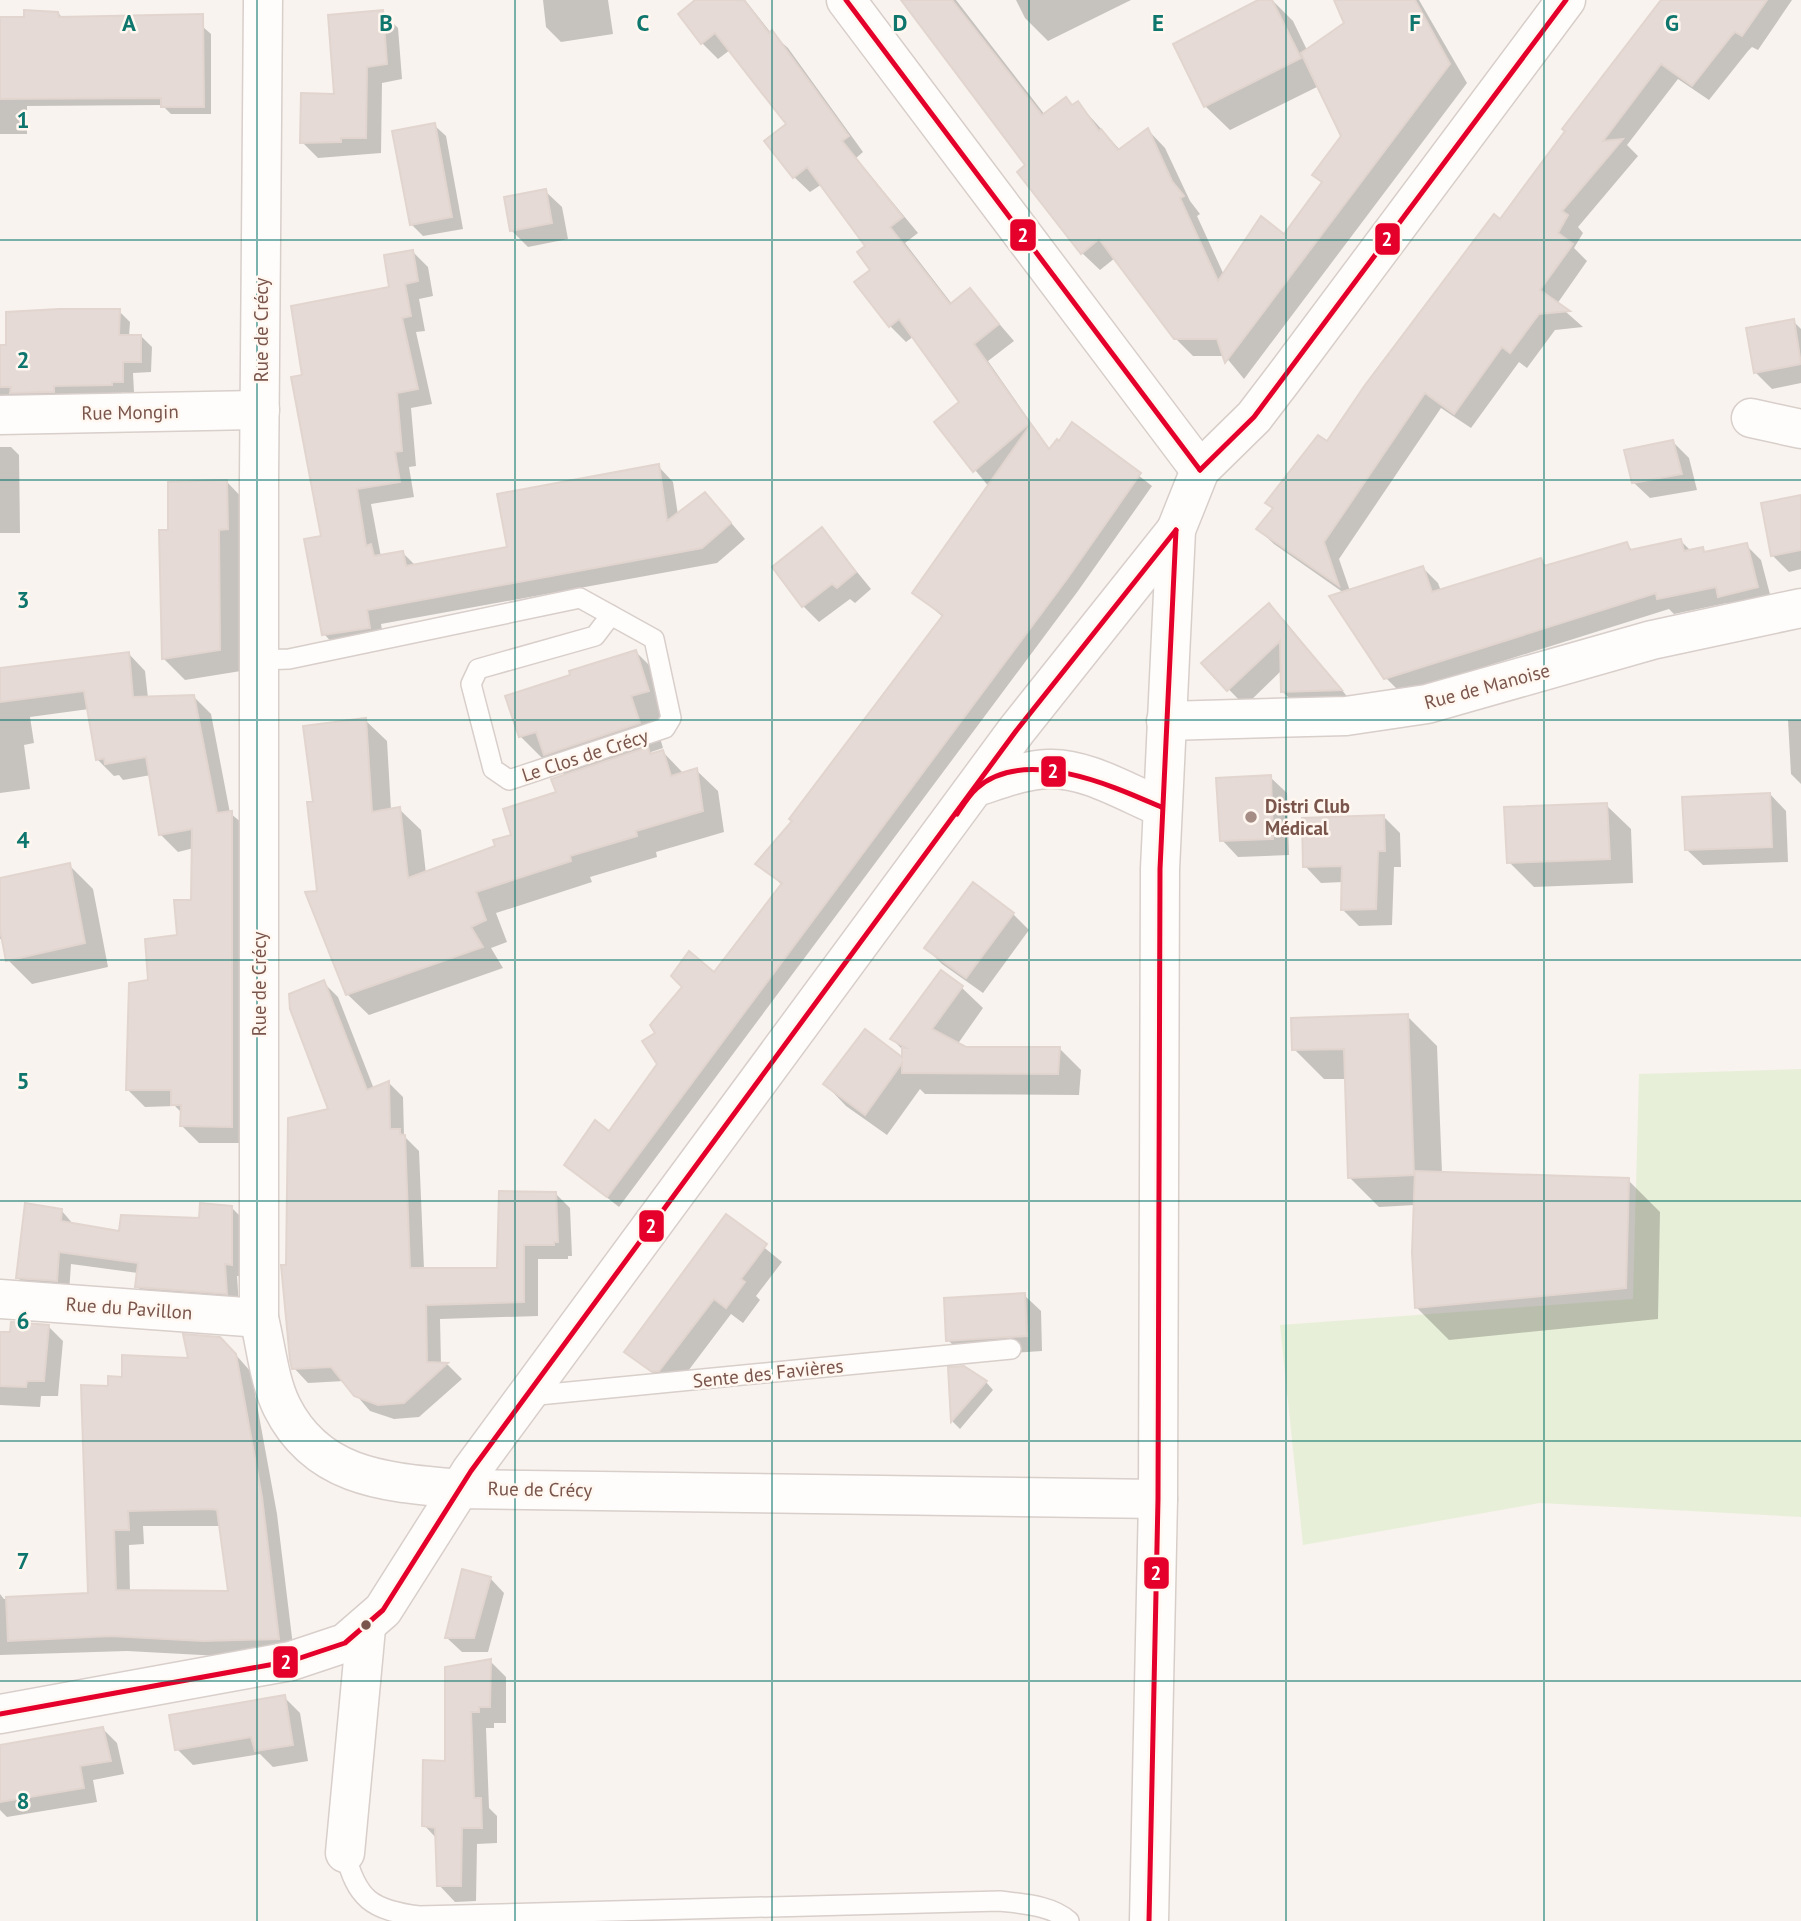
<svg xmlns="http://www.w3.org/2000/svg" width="1801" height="1921" font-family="'PT Sans',sans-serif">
  <rect width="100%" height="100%" fill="#f8f3ee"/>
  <polygon fill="#e8efd8" points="1801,1069 1801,1517 1540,1503 1303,1545 1280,1325 1633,1299 1639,1074"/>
  <g fill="#0003" fill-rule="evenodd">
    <polygon points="543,0 608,0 613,34 561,42 546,27"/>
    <polygon points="693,0 745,0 771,33 788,48 863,152 856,158 918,233 905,243 952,304 970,290 1014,341 988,361 1050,450 1060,443 1073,424 1152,486 1078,591 619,1207 566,1165 609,1133 659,1064 657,1034 715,975 782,885 758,863 794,821 943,617 914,593 989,487 936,422 961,403 914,336 906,342 890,326 868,246 822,184 810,192 794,177 788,124 730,50 718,59 702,43 680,14 695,2"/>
    <polygon points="902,0 956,0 1045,115 1078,103 1120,150 1148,130 1165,148 1190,201 1200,214 1197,216 1224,275 1285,237 1323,183 1315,175 1343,136 1319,86 1230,130 1205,106 1262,0 1272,0 1293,21 1307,50 1347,23 1336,0 1419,0 1467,83 1244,379 1225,356 1193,356 1175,338 1115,258 1100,270 1082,253 1028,166"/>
    <polygon points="1016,0 1131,0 1048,41 1025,18"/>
    <polygon points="1663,0 1792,0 1758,50 1752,47 1748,51 1709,100 1678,79 1627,145 1638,156 1578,227 1583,233 1574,248 1587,261 1557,304 1583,327 1555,330 1527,368 1519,362 1471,428 1441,408 1339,559 1350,591 1423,568 1438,583 1441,591 1541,560 1547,567 1627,544 1633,551 1680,540 1691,551 1702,549 1706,553 1746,545 1761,560 1772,602 1735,611 1727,603 1674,614 1669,609 1401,693 1386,678 1344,593 1274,544 1258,529 1274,510 1268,503 1328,443 1500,221"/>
    <polygon points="382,12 398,28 402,79 382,83 381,153 318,158 302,142 336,96"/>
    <polygon points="58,13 63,18 203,27 211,34 211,114 171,114 162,105 27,106 27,134 0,134 0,19 25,19"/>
    <polygon points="434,125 446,136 463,229 423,236 411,224"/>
    <polygon points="545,191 562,207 568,239 528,247 512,231"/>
    <polygon points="412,251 428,267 433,296 419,299 425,331 416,332 432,404 411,408 416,466 409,467 414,497 371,504 381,557 403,553 416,566 509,549 658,466 673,482 678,515 720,510 745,539 717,563 381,624 384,643 339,650 324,634 323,537 304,376 391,288"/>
    <polygon points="119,311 130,322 129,336 141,336 152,347 151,372 133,373 134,392 122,392 122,396 0,397 0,347"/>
    <polygon points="1793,321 1801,329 1801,383 1772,389 1756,373"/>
    <polygon points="1673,442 1689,458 1697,490 1650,498 1633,482"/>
    <polygon points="0,447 11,447 19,455 20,533 0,533"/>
    <polygon points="227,482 248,504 241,671 185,680 163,658 170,531"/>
    <polygon points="1801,497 1801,569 1789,572 1772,555"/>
    <polygon points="822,529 871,589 855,603 850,599 819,622 803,606"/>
    <polygon points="1269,605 1285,621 1355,706 1299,708 1282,691 1282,670 1245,706 1203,663"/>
    <polygon points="636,652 660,676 672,715 655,721 663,748 651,752 652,755 663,752 684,774 696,770 718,791 724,832 656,852 657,857 590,877 592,882 496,913 507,942 491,948 503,968 369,1015 347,994 319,892 315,803 365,720 387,741 391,810 399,809 421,830 426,874 497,847 558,793 566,776 550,759 545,761 520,736"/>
    <polygon points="129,654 145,671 148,698 193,696 211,714 230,813 249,829 248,1143 199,1143 182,1126 182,1113 175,1106 145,1107 128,1090 150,982 179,936 193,901 194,848 178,852 161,835 151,775 123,780 119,775 114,776 97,759 89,709 30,717 34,743 24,745 30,789 0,793 0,670"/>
    <polygon points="1788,720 1801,720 1801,784 1791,774"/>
    <polygon points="1270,777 1287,793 1289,855 1238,857 1222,840"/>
    <polygon points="1770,794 1786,811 1788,862 1703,865 1686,849"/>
    <polygon points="1606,805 1631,829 1633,883 1534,887 1509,862"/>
    <polygon points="1384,817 1400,833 1401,867 1394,867 1392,925 1359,926 1343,910 1343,882 1321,883 1305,866"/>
    <polygon points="69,865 93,889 108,967 32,984 8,960 4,939 0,939 0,879"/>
    <polygon points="1013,914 1029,930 983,993 942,964 926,948"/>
    <polygon points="323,982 338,997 374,1089 389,1083 403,1097 404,1136 419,1151 424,1269 499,1270 555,1193 570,1208 572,1256 568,1256 568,1259 538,1259 538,1316 440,1319 441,1365 448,1365 462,1379 419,1417 394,1419 370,1411 344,1381 308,1383 294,1368 287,1267 330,1110"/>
    <polygon points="961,987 983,1008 957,1045 966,1049 1060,1049 1081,1070 1079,1095 925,1094 920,1089 887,1135 846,1106 825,1084 904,1060 904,1051 892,1039"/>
    <polygon points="1407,1016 1437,1046 1442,1173 1628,1180 1660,1212 1658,1319 1449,1340 1417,1308 1415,1205 1379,1207 1349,1177 1347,1079 1324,1079 1294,1049"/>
    <polygon points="231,1207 244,1220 244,1277 237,1276 239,1306 150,1299 137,1286 138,1273 71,1264 69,1293 31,1290 18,1278 61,1210 74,1225 120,1233 200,1220"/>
    <polygon points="727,1217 782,1262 756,1296 760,1300 743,1323 731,1314 676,1387 670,1387 627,1351"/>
    <polygon points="1024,1295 1041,1311 1042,1351 964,1356 948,1340"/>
    <polygon points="48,1326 63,1341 58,1396 41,1396 40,1407 0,1405 0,1333 11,1334"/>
    <path d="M236,1355L251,1372L277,1514L294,1654L220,1656L127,1651L0,1655V1594L4,1599L90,1594L110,1388L123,1379L190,1360ZM143,1526H221L230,1592H130L129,1545L144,1544Z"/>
    <polygon points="950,1369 986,1382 993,1390 960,1429 953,1422"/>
    <polygon points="490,1578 504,1593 488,1652 462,1652 447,1638"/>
    <polygon points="490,1661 506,1677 506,1723 494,1723 494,1728 486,1728 489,1808 497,1816 497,1843 477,1844 476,1901 455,1902 439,1885 437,1839 424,1825"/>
    <polygon points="284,1697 300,1713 308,1761 273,1767 260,1754 193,1765 177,1749"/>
    <polygon points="103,1729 117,1743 124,1774 93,1780 97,1802 7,1817 0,1810 0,1747"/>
  </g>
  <g fill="#e5dad5" stroke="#e2d5cf" stroke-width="2" fill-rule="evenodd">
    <polygon points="695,0 744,0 769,33 772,30 849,136 842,141 903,217 890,227 950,304 970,288 999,324 974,344 1030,423 973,472 934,422 959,402 899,319 889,327 854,282 870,270 857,252 865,246 807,167 793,178 764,141 786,124 715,33 701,44 678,14"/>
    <polygon points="901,0 952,0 1042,115 1066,97 1072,105 1078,101 1099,131 1101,129 1118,150 1148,128 1172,181 1184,196 1180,198 1218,281 1261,216 1284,234 1322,182 1312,175 1341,136 1301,53 1344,23 1334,0 1415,0 1450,64 1225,363 1217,339 1174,339 1099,239 1081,254 1017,172 1025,165"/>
    <polygon points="1258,0 1272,0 1301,58 1204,107 1173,44"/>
    <polygon points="1661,0 1767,0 1742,36 1735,32 1732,35 1692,86 1661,64 1603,141 1623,139 1562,211 1568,215 1558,233 1573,244 1540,290 1570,311 1539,314 1510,353 1502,347 1454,414 1425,393 1324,542 1339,586 1256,529 1273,508 1265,503 1318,435 1327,441 1365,385 1494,214 1500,219 1565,131 1562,129"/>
    <polygon points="24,10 58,12 59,17 203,14 204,107 161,107 161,98 0,99 0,17 24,17"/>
    <polygon points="383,10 387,64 367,67 366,138 341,138 341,142 300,143 301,93 334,94 328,15"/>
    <polygon points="435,123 452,217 410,225 392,131"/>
    <polygon points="546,189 552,223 510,231 504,197"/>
    <polygon points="413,250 418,281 405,284 411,316 402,318 418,389 397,393 402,451 395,452 400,482 357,489 366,546 371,544 374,556 403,551 406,566 507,547 497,494 659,464 667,521 705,492 731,523 702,548 367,610 370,628 322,635 304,539 321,536 291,377 302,375 291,306 389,287 384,255"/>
    <polygon points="59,309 120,309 119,335 141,335 141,362 123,362 123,382 112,382 112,385 54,386 54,392 10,393 11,387 0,387 0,345 6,345 6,312"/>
    <polygon points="1794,319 1801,364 1754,373 1746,328"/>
    <polygon points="1072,422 1141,473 1067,579 607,1197 564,1165 595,1120 609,1131 657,1064 642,1041 655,1033 650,1025 682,987 671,976 689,951 714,972 782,883 755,864 792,821 789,819 943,615 912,593 1031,424 1049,449 1057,439 1059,441"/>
    <polygon points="1673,440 1682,474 1632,483 1624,450"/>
    <polygon points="227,480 228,529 219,530 220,650 162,659 159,530 168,530 168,482"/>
    <polygon points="1801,495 1801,550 1771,556 1761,503"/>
    <polygon points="822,527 856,572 837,588 832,584 802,607 772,567"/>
    <polygon points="1681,539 1684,551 1703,547 1704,552 1747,543 1758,587 1718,597 1716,587 1657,599 1656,593 1384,679 1329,596 1423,566 1432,592 1541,558 1544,566 1627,542 1630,550"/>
    <polygon points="1269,603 1291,630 1342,690 1281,692 1280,641 1227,691 1201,663"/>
    <polygon points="636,650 649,691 631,696 640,723 544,755 536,732 519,737 505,696 570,675 569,671"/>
    <polygon points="129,652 133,697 194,695 217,813 232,811 232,1127 180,1126 181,1105 171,1105 171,1090 126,1090 129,983 148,980 145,939 177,935 174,900 191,900 192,829 159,835 146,757 105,764 104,758 96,760 84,691 0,702 0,668"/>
    <polygon points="366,718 372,812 400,807 408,878 495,846 493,840 511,835 503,809 556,792 551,779 648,747 650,754 663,750 671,776 697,768 703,811 636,831 637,836 570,856 571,861 476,892 486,920 471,927 483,947 346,995 305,892 317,891 307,802 313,802 303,726"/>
    <polygon points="1271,775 1273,839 1220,841 1216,778"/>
    <polygon points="1770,793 1772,847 1685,850 1682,797"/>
    <polygon points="1607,803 1610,859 1507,863 1504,807"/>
    <polygon points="1384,815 1385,851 1378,851 1376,909 1341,910 1342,866 1303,867 1302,818"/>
    <polygon points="70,863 85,943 6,961 0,930 0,878"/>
    <polygon points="973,882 1014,913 966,978 924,948"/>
    <polygon points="941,970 963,986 932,1029 966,1047 1060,1047 1058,1074 902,1073 902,1063 865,1115 823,1084 865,1029 902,1057 902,1048 906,1048 890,1039"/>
    <polygon points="324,980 367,1090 389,1081 390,1129 400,1129 400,1134 405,1135 410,1268 497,1268 499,1191 556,1192 558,1242 554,1242 554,1245 524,1245 524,1302 426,1305 427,1362 448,1363 404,1403 378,1405 354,1396 331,1367 292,1369 290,1360 281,1265 286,1265 288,1118 328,1109 290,1009 289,994"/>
    <polygon points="1408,1014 1414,1175 1348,1178 1344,1049 1292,1050 1291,1018"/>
    <polygon points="1415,1171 1629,1178 1626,1288 1415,1308 1412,1252"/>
    <polygon points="25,1203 62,1209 61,1221 119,1231 121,1215 199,1218 200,1203 232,1206 232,1265 225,1264 227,1294 135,1287 138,1263 59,1252 57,1281 16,1278"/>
    <polygon points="726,1214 767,1244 741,1279 745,1282 726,1308 714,1299 659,1371 652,1372 624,1352"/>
    <polygon points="1025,1293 1027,1336 946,1341 944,1298"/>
    <polygon points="11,1322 49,1325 44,1381 27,1381 26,1387 0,1386 0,1332 10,1332"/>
    <path d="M183,1334L220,1337L236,1354L262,1497L279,1639L203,1641L111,1636L8,1641L6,1597L88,1593L81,1385L108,1386V1376L122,1377V1355L188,1358ZM212,1509L217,1510L228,1591L116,1590L114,1530H129L128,1511Z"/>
    <polygon points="964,1366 987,1381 951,1422 948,1367"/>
    <polygon points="462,1569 491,1577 474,1638 445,1638"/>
    <polygon points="491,1659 490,1707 479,1707 479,1712 471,1712 474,1798 481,1798 482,1828 462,1828 461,1886 437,1886 435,1828 422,1826 423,1760 445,1761 445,1667"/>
    <polygon points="285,1695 293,1745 255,1751 251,1737 175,1750 169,1715"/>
    <polygon points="103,1727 111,1761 80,1766 84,1788 0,1802 0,1745"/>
  </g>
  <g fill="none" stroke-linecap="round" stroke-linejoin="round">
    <defs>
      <g id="lane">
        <polyline points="259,660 289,659 580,598 654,639 671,718 665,728 509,780 493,769 471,684 478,669 595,636 611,615"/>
        <polyline points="528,1396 1011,1349"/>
        <path d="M345,1853C357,1899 371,1910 419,1916L1000,1901C1023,1904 1051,1905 1069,1921"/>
      </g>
      <g id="street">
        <path d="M263,0L259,480V1318C266,1346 269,1381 282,1407C318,1479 387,1482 459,1489L1158,1499"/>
        <polyline points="0,415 260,410"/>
        <polyline points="1751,418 1801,429"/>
        <polyline points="1166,721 1346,716 1427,704 1652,640 1801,608"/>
        <path d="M979,786C1001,779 1024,770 1048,769C1085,767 1127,793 1161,807"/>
        <polyline points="0,1299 259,1318"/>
        <polyline points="0,1714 291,1661 345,1643 383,1610 471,1471 1016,731 1176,530"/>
        <polyline points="345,1853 366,1628"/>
      </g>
      <g id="secondary">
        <polyline points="846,0 1200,470"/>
        <polyline points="1149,1921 1158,1499 1160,869 1176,530 1200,470 1254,417 1283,379 1566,0"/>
      </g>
    </defs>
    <use href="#lane" stroke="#d8ceca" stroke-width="22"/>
    <use href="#street" stroke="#d8ceca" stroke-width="41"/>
    <use href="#secondary" stroke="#d8cec9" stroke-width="41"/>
    <use href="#lane" stroke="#fefdfc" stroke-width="19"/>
    <use href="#street" stroke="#fefdfc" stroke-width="38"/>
    <use href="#secondary" stroke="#fefdfc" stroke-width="38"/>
    <defs>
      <g id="bus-1">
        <polyline points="846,0 1200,470"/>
        <polyline points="1200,470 1254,417 1566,0"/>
        <path d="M957,814C963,805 969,795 977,788C1025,746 1113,786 1161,807"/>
        <polyline points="0,1714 291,1661 345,1643 383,1610 471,1471 1016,731 1176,530"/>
        <polyline points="1149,1921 1158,1499 1160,869 1176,530"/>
      </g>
    </defs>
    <use href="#bus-1" stroke="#fff7f0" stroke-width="10"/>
    <use href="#bus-1" stroke="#e4002b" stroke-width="5"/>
  </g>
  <path fill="none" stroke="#0f766e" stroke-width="2" stroke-opacity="0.55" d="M257,0V1921M515,0V1921M772,0V1921M1029,0V1921M1286,0V1921M1544,0V1921M0,240H1801M0,480H1801M0,720H1801M0,960H1801M0,1201H1801M0,1441H1801M0,1681H1801"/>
  <circle fill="#a58c84" stroke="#fff7f0" stroke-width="2.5" cx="1251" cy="817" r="7"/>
  <circle fill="#79554b" stroke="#fff7f0" stroke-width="2.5" cx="366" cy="1625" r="6"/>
  <g text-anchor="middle" stroke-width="5" stroke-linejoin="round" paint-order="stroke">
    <g font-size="19" fill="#79554b" stroke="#fff7f0">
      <text transform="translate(261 330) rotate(-90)" y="7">Rue de Crécy</text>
      <text transform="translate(130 412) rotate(-1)" y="7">Rue Mongin</text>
      <text transform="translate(1487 686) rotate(-15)" y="7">Rue de Manoise</text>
      <text transform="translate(585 755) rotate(-18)" y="7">Le Clos de Crécy</text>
      <text transform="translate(259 984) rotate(-90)" y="7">Rue de Crécy</text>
      <text transform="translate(129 1308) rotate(4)" y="7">Rue du Pavillon</text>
      <text transform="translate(768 1373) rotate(-6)" y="7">Sente des Favières</text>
      <text transform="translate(540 1489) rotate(1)" y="7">Rue de Crécy</text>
    </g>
    <g font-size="19" font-weight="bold" fill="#79554b" stroke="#fff7f0" text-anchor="start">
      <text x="1265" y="813">Distri Club<tspan x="1265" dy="22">Médical</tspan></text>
    </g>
  </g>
  <g font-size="23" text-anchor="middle" font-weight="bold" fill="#0f766e" stroke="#fff7f0" stroke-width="5" stroke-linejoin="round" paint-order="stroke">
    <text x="129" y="31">A</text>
    <text x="386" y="31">B</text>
    <text x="643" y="31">C</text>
    <text x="900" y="31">D</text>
    <text x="1158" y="31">E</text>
    <text x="1415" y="31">F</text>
    <text x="1672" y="31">G</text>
    <text x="23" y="128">1</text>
    <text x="23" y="368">2</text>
    <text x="23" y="608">3</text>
    <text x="23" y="848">4</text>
    <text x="23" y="1089">5</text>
    <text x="23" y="1329">6</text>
    <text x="23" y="1569">7</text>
    <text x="23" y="1809">8</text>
  </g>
  <g stroke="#fff7f0" stroke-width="2.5">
    <rect x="1009" y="218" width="28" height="34" rx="7" fill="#e4002b"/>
    <rect x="1374" y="222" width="27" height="34" rx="7" fill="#e4002b"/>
    <rect x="1040" y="755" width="27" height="33" rx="7" fill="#e4002b"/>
    <rect x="638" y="1209" width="27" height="34" rx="7" fill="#e4002b"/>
    <rect x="1143" y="1556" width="27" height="34" rx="7" fill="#e4002b"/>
    <rect x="272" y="1645" width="27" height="34" rx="7" fill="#e4002b"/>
  </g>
  <g font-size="19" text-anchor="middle" font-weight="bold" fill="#fff">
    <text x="1023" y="242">2</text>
    <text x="1387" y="246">2</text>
    <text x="1053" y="778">2</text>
    <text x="651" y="1233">2</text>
    <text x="1156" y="1580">2</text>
    <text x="286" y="1669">2</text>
  </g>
</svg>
